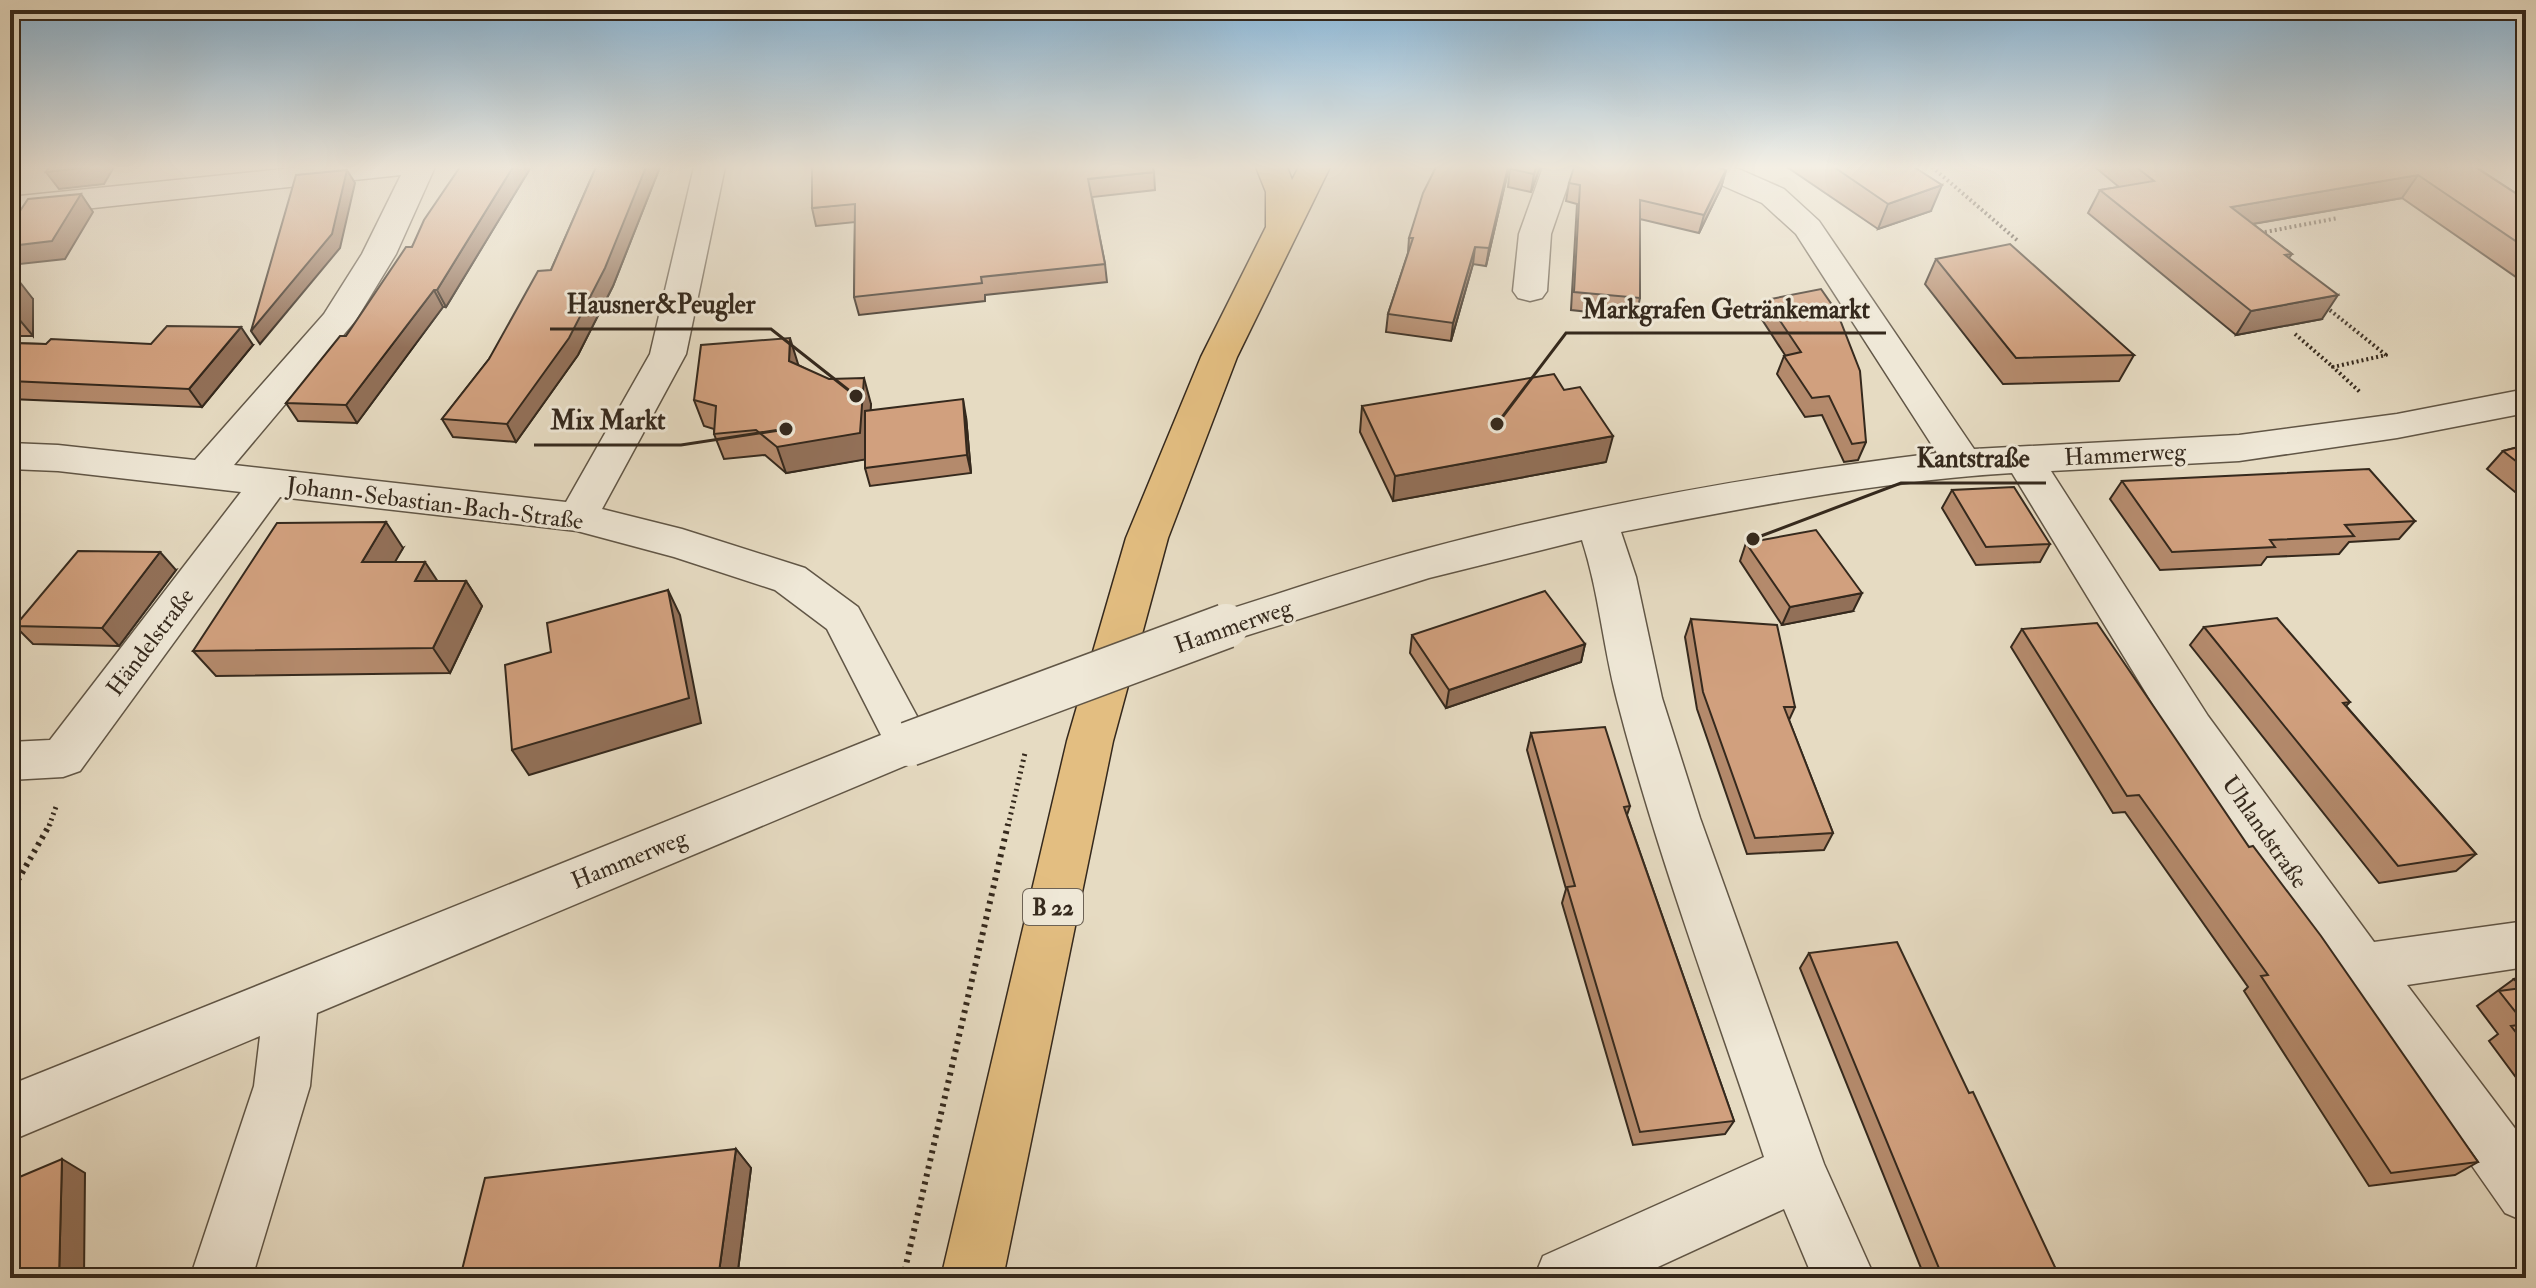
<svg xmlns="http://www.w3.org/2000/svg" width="2536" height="1288" font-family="'IM FELL Double Pica',serif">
  <rect width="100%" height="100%" fill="#e6dbc2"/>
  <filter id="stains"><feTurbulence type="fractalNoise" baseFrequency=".0025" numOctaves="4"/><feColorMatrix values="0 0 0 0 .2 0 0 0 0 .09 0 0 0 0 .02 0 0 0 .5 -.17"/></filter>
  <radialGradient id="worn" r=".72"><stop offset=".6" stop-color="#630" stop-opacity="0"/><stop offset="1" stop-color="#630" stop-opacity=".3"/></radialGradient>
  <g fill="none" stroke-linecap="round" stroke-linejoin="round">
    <defs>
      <g id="street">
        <polygon points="303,167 435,167 396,254 356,320 234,465 566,502 650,354 694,167 725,167 686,354 602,509 682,529 805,568 858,607 932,744 926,757 317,1013 310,1086 252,1278 190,1278 254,1086 260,1036 10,1141 10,1085 881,735 827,629 775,590 674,557 577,531 280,497 80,771 63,777 10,780 10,742 50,740 241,492 58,471 10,469 10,443 58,445 195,460 324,314 362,254 401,175 10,217 10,197"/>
        <polygon points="1543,167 1574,167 1551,234 1547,291 1542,298 1530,301 1518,298 1513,291 1519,234"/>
        <path d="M1678,167H1730L1741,170L1784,189L1819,221L1974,449L2239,435L2397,414L2526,389V413L2397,438L2239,461L2051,471L2208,716L2374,942L2526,921V967L2407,985L2526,1143V1222L2505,1213L2176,742L2012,473C1880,481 1750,507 1621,532L1636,577L1662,698L1700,818L1824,1164L1875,1278H1813L1784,1209L1634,1278H1534L1543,1256L1764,1157C1714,1006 1657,855 1617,700C1603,647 1599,592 1582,540L1429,578L1226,642L1211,637L1204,626L1211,615C1282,593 1353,568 1425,549C1593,504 1765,474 1937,453L1796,234L1762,203L1719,184L1682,174Z"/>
      </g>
      <polygon id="primary" points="1256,167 1287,167 1292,180 1299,167 1330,167 1237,357 1168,538 1113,741 1003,1278 941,1278 1067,741 1126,538 1201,357 1266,227 1266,192"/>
    </defs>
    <use href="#street" stroke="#615646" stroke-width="3"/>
    <use href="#primary" stroke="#35291d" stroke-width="3"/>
    <g stroke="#35291d" stroke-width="4" stroke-dasharray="2 3" stroke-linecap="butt">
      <polyline points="1932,167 2017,240"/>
      <polyline points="2260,233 2338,218"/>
      <polyline points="2326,307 2386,355 2333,367 2361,393"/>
      <polyline points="2295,334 2333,367"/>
    </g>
    <g stroke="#35291d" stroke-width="5" stroke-dasharray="2 4" stroke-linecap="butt">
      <polyline points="49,826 57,804"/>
      <polyline points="1008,826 1025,753"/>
    </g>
    <g stroke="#35291d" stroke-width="6" stroke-dasharray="3 5" stroke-linecap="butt">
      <polyline points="10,894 50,824"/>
      <polyline points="903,1278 1008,824"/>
    </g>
    <use href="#street" fill="#efe8d7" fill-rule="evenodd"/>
    <use href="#primary" fill="#e3be81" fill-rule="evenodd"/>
    <defs>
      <polyline id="street-bridge" points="909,744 1226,626"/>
    </defs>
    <use href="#street-bridge" stroke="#615646" stroke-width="47" stroke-linecap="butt"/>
    <use href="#street-bridge" stroke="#efe8d7" stroke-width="44"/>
  </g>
  <g fill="#b48a6c" stroke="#35291d" stroke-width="2">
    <polygon points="460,167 531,167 446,307 443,307 357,423 298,421 286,403 346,336 412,247"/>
    <polygon points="596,167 660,167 613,286 578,355 516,442 453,437 442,419 489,359 551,270"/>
    <polygon points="1509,167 1486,266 1473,264 1451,341 1386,332 1388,314 1408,253 1409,238"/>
    <polygon points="1510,167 1540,167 1531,192 1508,187"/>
    <polygon points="1787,167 1914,167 1931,211 1878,229"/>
    <polygon points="2095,167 2476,167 2526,200 2526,284 2402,198 2253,224 2292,254 2289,258 2322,319 2236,335 2088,213 2100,190 2119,187"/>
    <polygon points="1726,170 1721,188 1699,233 1640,219 1640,298 1636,317 1571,310 1577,204 1566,201 1569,183"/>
    <polygon points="1154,172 1155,190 1092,197 1105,264 1107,282 985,295 985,301 859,315 854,297 855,222 816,226 812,208"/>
    <polygon points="1936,259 2134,355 2119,381 2003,384 1925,284"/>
    <polygon points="10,281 33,299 33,336 10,336"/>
    <polygon points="1766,300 1866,442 1858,460 1844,462 1822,415 1805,417 1777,374 1784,356 1785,355 1761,318"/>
    <polygon points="10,343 46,344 253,345 202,407 10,399"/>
    <polygon points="798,365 871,404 870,410 966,417 971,473 870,486 865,468 865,459 786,473 765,455 724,459 714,434 714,429 704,426 694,400"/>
    <polygon points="1362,406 1606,462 1393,501 1360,432"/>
    <polygon points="2526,445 2526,501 2487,469 2503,451"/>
    <polygon points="2122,481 2415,521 2399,539 2349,542 2339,554 2267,557 2261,565 2160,570 2110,499"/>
    <polygon points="1952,490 2050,544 2040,562 1976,565 1942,508"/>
    <polygon points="1746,543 1853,611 1782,625 1740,561"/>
    <polygon points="403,548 394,562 437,581 466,581 482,606 450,673 216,676 193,651"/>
    <polygon points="176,570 119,646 33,644 15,626"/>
    <polygon points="1691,619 1795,707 1789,720 1833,833 1824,850 1747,854 1697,709 1685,637"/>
    <polygon points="2204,627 2350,702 2346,706 2476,854 2456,871 2379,883 2190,645"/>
    <polygon points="2022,629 2249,847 2478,1162 2455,1175 2369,1186 2244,991 2248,987 2125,812 2113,813 2011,647"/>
    <polygon points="1412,635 1585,644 1581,662 1446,708 1410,653"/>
    <polygon points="1531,733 1630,806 1627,815 1734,1121 1725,1134 1633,1145 1562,903 1566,889 1527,750"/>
    <polygon points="1809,953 1969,1093 2060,1278 1925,1278 1800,968"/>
    <polygon points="2526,977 2526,1091 2489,1041 2498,1034 2477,1006 2514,979"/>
    <polygon points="736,1149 751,1168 737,1278 460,1278"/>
  </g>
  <g fill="#927058" stroke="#35291d" stroke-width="2">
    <polygon points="87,167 114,167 104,184 59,189 46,172"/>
    <polygon points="513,167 531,167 446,307 437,290"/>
    <polygon points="646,167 660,167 613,286 578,355 516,442 507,424"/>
    <polygon points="1508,167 1509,167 1486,266 1489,248"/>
    <polygon points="1536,167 1540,167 1531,192 1534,174"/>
    <polygon points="347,170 355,183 340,248 260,344 251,331"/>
    <polygon points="1726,170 1721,188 1699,233 1704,215"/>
    <polygon points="2418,175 2402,198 2217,230 2231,207"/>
    <polygon points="1942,185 1931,211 1878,229 1888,204"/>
    <polygon points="81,194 93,212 65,259 11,265 10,246"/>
    <polygon points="1475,247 1473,264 1451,341 1453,323"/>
    <polygon points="19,281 33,299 33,336 18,318"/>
    <polygon points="434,290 443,307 357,423 346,405"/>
    <polygon points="2338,295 2322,319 2236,335 2251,311"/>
    <polygon points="241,327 253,345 202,407 189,389"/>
    <polygon points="790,338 798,364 797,386 789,361"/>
    <polygon points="864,378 871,404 868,459 786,473 777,447"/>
    <polygon points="963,399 966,417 971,473 967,455"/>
    <polygon points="1613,436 1606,462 1393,501 1395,476"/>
    <polygon points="386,522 403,548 380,588 362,562"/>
    <polygon points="160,552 176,570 119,646 102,628"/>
    <polygon points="425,562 442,588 415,581"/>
    <polygon points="466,581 482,606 450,673 433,648"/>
    <polygon points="668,590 680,615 701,723 529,775 512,750"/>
    <polygon points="1862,593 1853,611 1782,625 1790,607"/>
    <polygon points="1585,644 1581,662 1446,708 1449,690"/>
    <polygon points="736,1149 751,1168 737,1278 725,1278 719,1272"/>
    <polygon points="62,1159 85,1173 84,1278 59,1278"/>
  </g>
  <g fill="#d1a07e" stroke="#35291d" stroke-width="2">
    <polygon points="49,167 87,167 46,172"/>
    <polygon points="460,167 513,167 437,290 434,290 346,405 286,403 340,336 346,336 406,247 412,247 424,220"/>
    <polygon points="596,167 646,167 605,268 569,338 507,424 442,419 489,359 538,271 551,270"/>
    <polygon points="812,167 1153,167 1154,172 1088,179 1105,264 981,277 982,283 854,297 855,204 812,208"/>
    <polygon points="1436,167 1508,167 1489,248 1475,247 1453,323 1388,314 1413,238 1409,238 1423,193"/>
    <polygon points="1510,167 1536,167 1534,174 1510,169"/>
    <polygon points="1574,167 1717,167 1726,170 1704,215 1640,200 1640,298 1574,292 1580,185 1569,183"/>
    <polygon points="1834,167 1914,167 1942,185 1888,204"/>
    <polygon points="2136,167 2475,167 2526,200 2526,248 2418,175 2231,207 2292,254 2285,255 2338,295 2251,311 2100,190 2154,181"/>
    <polygon points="347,170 332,234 251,331 296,175"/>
    <polygon points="81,194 52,241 10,246 10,226 28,199"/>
    <polygon points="2010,244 2134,355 2016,358 1936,259"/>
    <polygon points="10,281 19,281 18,318 10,318"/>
    <polygon points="1821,289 1837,312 1860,371 1866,442 1852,444 1829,396 1812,398 1784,356 1801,352 1766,300"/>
    <polygon points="167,326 241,327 189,389 10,381 10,343 46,344 51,339 151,344"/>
    <polygon points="790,338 789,361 829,379 864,378 860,433 777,447 756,430 714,434 716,406 694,400 701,345"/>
    <polygon points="1554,374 1564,390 1580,387 1613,436 1395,476 1362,406"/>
    <polygon points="963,399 967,455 865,468 865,411"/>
    <polygon points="2526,445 2526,469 2503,451"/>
    <polygon points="2369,469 2415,521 2345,525 2354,536 2270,540 2275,547 2172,552 2122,481"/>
    <polygon points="2014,487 2050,544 1986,547 1952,490"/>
    <polygon points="386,522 362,562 425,562 415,581 466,581 433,648 193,651 277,523"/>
    <polygon points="1816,530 1862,593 1790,607 1746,543"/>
    <polygon points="78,551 160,552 102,628 15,626"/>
    <polygon points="668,590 689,698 512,750 505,665 551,652 547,623"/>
    <polygon points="1545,591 1585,644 1449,690 1412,635"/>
    <polygon points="2277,618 2350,702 2343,703 2476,854 2398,866 2204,627"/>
    <polygon points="1691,619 1777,625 1795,707 1784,707 1833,833 1755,838 1703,692"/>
    <polygon points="2097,623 2249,847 2253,846 2321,936 2478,1162 2391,1173 2261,976 2268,975 2139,795 2127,796 2022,629"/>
    <polygon points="1605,727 1630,806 1624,807 1734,1121 1640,1132 1567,887 1575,886 1531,733"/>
    <polygon points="1897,942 1969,1093 1973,1092 2060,1278 1943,1278 1809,953"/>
    <polygon points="2526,977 2526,1045 2511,1026 2525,1024 2499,991 2522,988 2514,979"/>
    <polygon points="736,1149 719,1272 670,1278 460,1278 485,1178"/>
    <polygon points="62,1159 59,1278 10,1278 10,1181"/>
  </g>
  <linearGradient id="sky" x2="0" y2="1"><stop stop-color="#89b6d7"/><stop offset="0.48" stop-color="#f4efe4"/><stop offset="1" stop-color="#f4efe4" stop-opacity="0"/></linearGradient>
  <rect width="2536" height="348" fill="url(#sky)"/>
  <g text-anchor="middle" stroke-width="6" stroke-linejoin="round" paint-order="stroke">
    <rect fill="#efe8d7" stroke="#6d6255" stroke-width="2" x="1023" y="889" width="60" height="36" rx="6"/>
    <g font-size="22" font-weight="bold" fill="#35291d">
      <text x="1053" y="915">B 22</text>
    </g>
    <g font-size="24" fill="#35291d" stroke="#efe8d7">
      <text transform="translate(2125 454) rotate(-3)" y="8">Hammerweg</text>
      <text transform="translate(435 503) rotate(7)" y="8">Johann-Sebastian-Bach-Straße</text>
      <text transform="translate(1233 626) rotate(-19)" y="8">Hammerweg</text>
      <text transform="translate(150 642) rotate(-53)" y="8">Händelstraße</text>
      <text transform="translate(2265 832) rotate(55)" y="8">Uhlandstraße</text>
      <text transform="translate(629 859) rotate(-22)" y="8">Hammerweg</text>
    </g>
  </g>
  <path fill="none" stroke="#35291d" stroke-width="3" d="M856 396L771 329H550M1497 424L1566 333H1886M786 429L681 445H534M1753 539L1901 483H2046"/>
  <g fill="#35291d" stroke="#efe8d7" stroke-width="3">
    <circle cx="856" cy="396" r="8"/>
    <circle cx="1497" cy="424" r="8"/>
    <circle cx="786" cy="429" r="8"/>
    <circle cx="1753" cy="539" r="8"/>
  </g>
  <g font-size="26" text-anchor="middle" font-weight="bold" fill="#35291d" stroke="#efe8d7" stroke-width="6" stroke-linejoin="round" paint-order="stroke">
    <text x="661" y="313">Hausner&amp;Peugler</text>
    <text x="1726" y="318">Markgrafen Getränkemarkt</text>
    <text x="608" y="429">Mix Markt</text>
    <text x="1973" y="467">Kantstraße</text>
  </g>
  <rect width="2536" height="1288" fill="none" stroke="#e6dbc2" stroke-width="40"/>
  <rect x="12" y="12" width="2512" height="1264" fill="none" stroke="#35291d" stroke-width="4"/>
  <rect x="20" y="20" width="2496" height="1248" fill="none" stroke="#35291d" stroke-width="2"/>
  <rect width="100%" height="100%" filter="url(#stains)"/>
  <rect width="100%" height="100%" fill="url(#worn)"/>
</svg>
